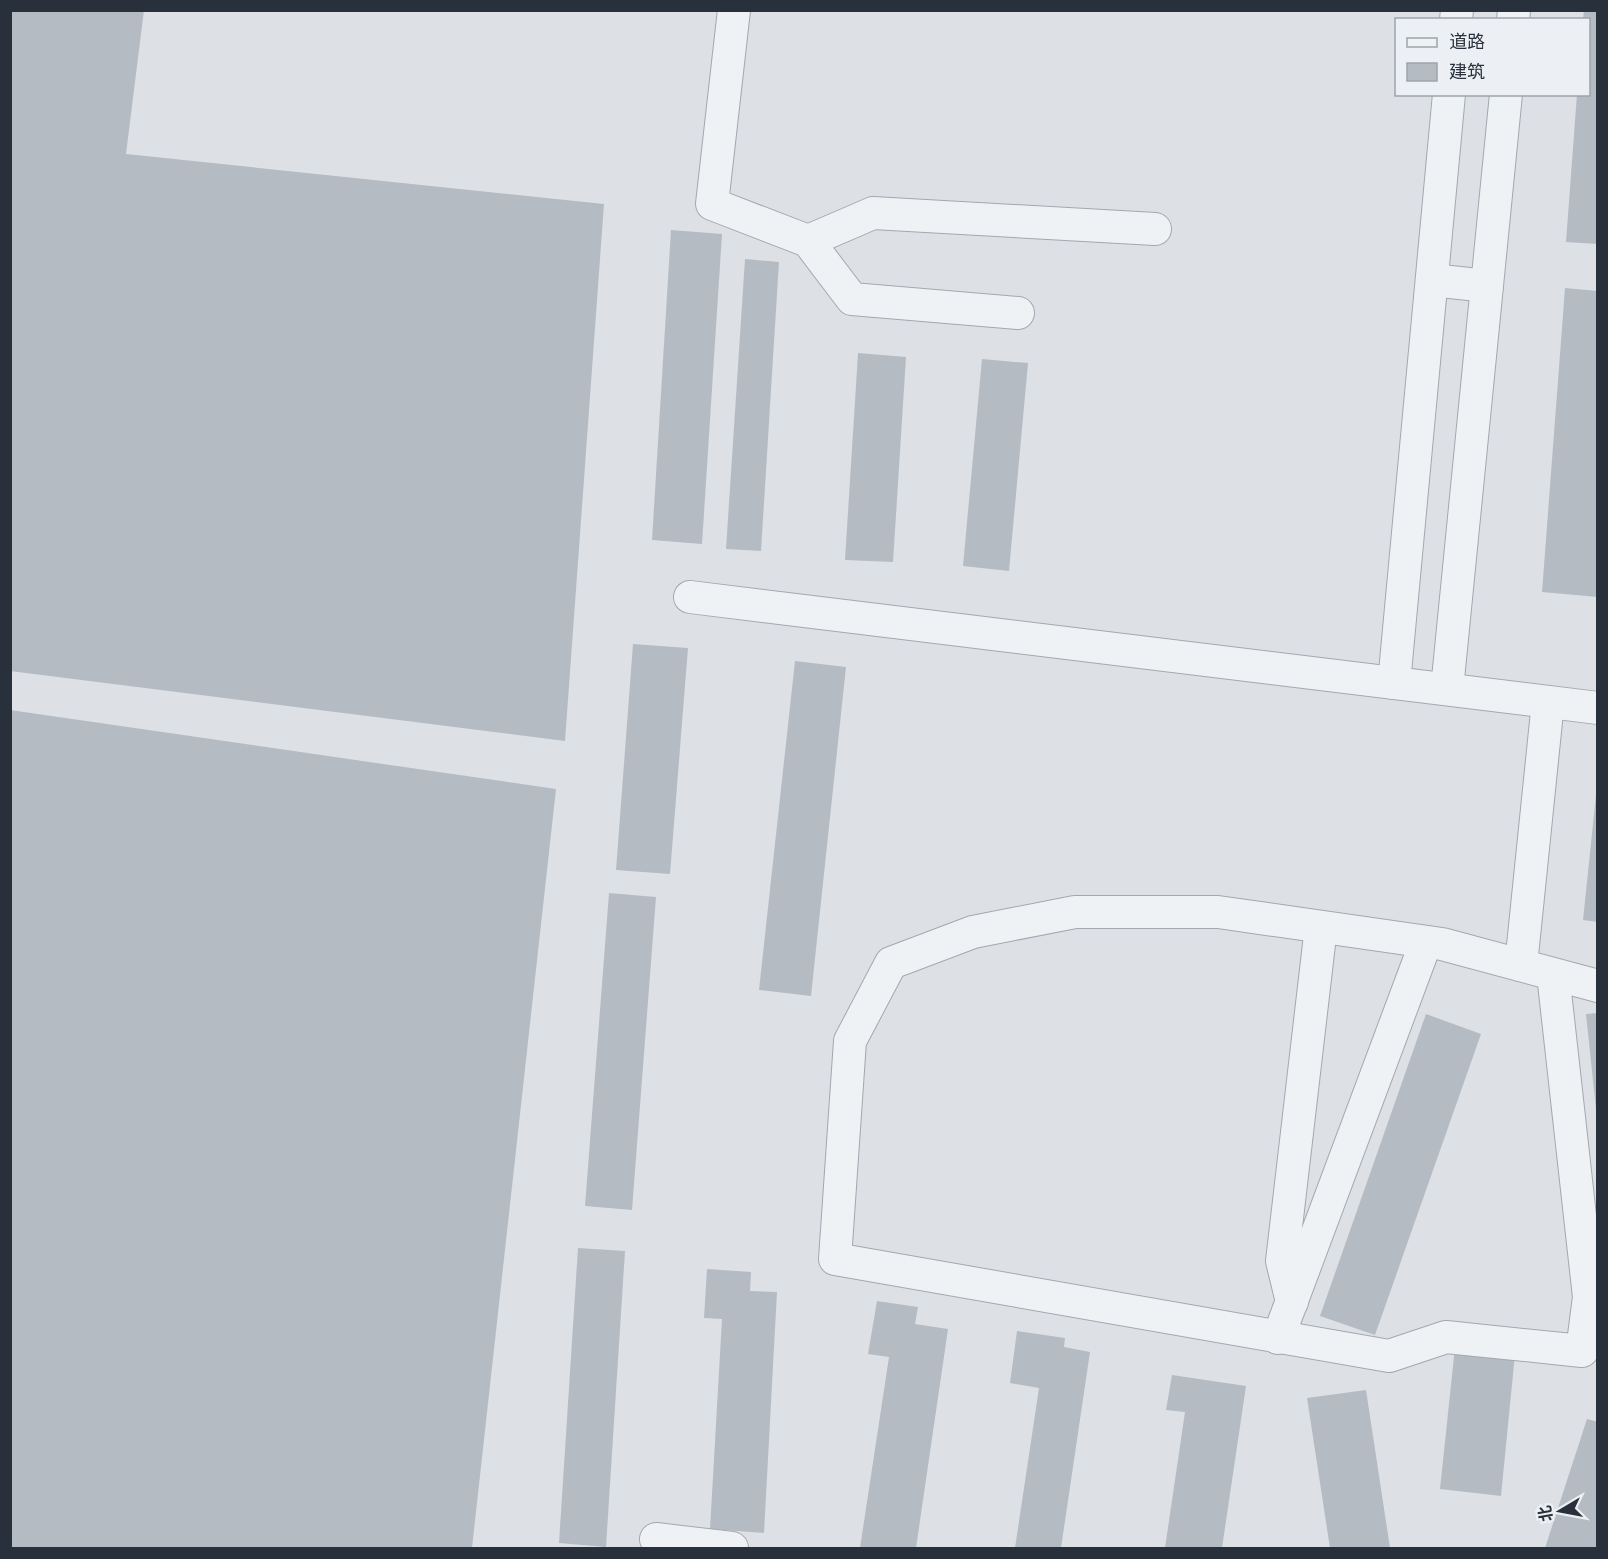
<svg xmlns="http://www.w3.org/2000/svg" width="1608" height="1559" font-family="Montserrat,'Noto Sans SC',sans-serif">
  <rect width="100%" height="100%" fill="#dde1e6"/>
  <g fill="#b5bbc2">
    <polygon points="10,10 144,10 126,154 604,204 565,741 10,671"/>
    <polygon points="1584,10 1598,10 1598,244 1566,242 1577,94 1588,94 1588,20 1583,20"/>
    <polygon points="671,230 722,234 702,544 652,540"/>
    <polygon points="745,259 779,262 761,551 726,549"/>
    <polygon points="1565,288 1598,291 1598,597 1542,592"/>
    <polygon points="858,353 906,357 893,562 845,560"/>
    <polygon points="982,359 1028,363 1009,571 963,566"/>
    <polygon points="633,644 688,648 670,874 616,870"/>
    <polygon points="795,661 846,667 811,996 759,990"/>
    <polygon points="10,710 556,789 472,1548 10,1548"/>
    <polygon points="1596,795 1598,795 1598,922 1583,920"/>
    <polygon points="609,893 656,897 632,1210 585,1206"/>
    <polygon points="1598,1013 1598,1109 1596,1109 1586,1014"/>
    <polygon points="1426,1014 1481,1034 1375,1335 1320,1316"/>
    <polygon points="578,1248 625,1251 606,1547 559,1543"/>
    <polygon points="707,1269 751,1272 750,1291 777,1292 764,1533 710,1529 722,1319 704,1318"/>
    <polygon points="877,1301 918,1307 915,1324 948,1329 916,1548 860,1548 889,1357 868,1354"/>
    <polygon points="1017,1331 1065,1338 1064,1347 1090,1352 1061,1548 1015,1548 1039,1388 1010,1383"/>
    <polygon points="1455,1347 1515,1354 1501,1496 1440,1489"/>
    <polygon points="1172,1375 1246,1386 1222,1548 1165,1548 1185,1412 1166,1410"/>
    <polygon points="1366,1390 1390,1548 1330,1548 1307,1398"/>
    <polygon points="1587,1419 1598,1422 1598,1548 1545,1548"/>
  </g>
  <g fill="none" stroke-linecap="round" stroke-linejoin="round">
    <defs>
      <g id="minor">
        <polyline points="734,10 712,204 808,241 852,299 1018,313"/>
        <polyline points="1456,20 1457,10"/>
        <polyline points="1513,20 1514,10"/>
        <polyline points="808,241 873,213 1155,229"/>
        <polyline points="1432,280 1487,286"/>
        <polyline points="690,597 1598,708"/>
        <polyline points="1394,683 1449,94"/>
        <polyline points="1447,689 1506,94"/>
        <polyline points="1521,965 1548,702"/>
        <polyline points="1553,974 1589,1297 1582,1351 1446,1337 1389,1356 835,1259 850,1041 891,963 973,932 1075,912 1218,912 1442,944 1598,986"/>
        <polyline points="1292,1302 1282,1261 1321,927"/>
        <polyline points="1278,1338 1426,942"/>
        <polyline points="656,1539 732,1548"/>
      </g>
    </defs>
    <use href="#minor" stroke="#a3a8af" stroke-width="34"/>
    <use href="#minor" stroke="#eff2f4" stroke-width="32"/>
  </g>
  <rect width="1608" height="1559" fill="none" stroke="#28303b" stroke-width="24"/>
  <rect x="1395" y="18" width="195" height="78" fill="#ecf0f4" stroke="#9ea3aa" stroke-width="1.5"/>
  <rect x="1407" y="38" width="30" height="9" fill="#eff2f4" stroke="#9ea3aa" stroke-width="1.5"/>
  <text x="1449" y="48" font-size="18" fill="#28303b">道路</text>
  <rect x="1407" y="63" width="30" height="18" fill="#b5bbc2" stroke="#9ea3aa" stroke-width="1.5"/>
  <text x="1449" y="78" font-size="18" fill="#28303b">建筑</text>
  <g transform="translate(1560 1511) rotate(260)" stroke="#ecf0f4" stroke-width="4.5" paint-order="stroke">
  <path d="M0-4.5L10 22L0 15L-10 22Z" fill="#28303b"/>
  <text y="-9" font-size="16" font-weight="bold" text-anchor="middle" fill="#28303b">北</text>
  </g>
</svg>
